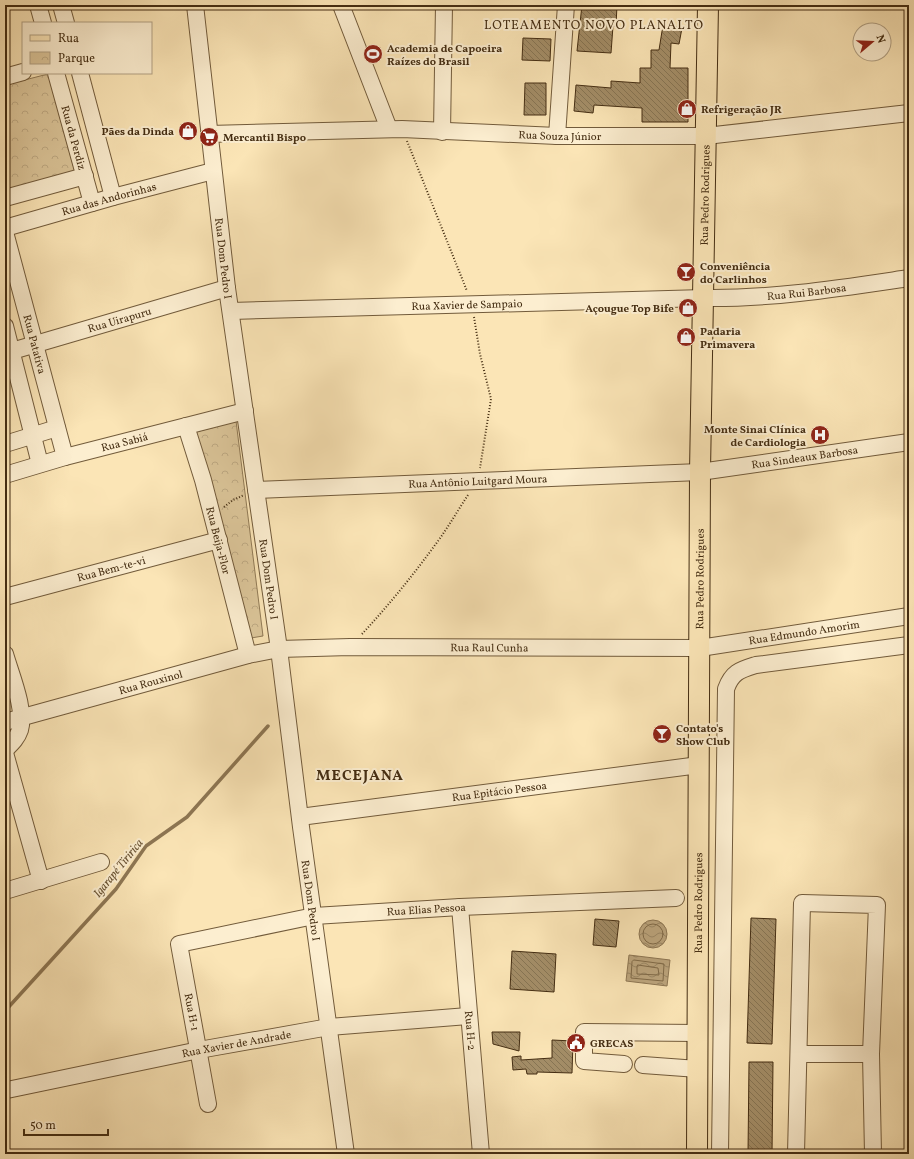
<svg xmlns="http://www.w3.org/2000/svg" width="914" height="1159" font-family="Vollkorn,serif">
  <defs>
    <pattern id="park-crowns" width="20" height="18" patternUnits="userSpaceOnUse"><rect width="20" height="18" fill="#dcc69a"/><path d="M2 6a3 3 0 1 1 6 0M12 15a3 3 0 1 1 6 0" fill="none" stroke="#beaa84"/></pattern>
    <pattern id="water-waves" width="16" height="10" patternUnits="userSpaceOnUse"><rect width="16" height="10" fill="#bda67e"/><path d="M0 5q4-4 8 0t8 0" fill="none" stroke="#9b8866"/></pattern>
    <pattern id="building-back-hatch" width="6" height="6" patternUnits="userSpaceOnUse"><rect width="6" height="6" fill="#a38d67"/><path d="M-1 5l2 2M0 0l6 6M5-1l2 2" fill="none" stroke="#867453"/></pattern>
  </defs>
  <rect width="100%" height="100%" fill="#fbe5b6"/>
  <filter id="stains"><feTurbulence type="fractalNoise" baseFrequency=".005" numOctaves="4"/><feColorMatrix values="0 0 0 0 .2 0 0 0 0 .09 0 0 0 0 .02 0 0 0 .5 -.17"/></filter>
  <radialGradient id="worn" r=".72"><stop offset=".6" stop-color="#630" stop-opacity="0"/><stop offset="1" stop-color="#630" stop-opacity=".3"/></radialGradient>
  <g fill="url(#park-crowns)" stroke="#907a56">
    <polygon points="48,74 75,172 5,191 5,85"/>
    <polygon points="236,421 263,636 251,638 196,432"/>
  </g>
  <g fill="url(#water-waves)" stroke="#8d7653">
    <circle cx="653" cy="934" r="14"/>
    <polygon points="629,955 670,960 667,986 626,981"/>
  </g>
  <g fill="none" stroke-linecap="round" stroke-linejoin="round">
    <g stroke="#806a48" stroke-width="1">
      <circle cx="653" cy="934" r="10"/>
      <polygon points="634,960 664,964 663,981 631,978 632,962"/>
      <polygon points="638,965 658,968 659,975 637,974 637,967"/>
    </g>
    <polyline stroke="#8d7653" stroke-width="3.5" points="5,1011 116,889 146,846 187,817 268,726"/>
  </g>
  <g fill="url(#building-back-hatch)" stroke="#442d12">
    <polygon points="582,5 617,5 616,26 613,26 611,53 577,51"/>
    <polygon points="663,25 682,28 679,44 671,43 670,68 688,68 688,122 642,122 642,108 594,105 593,113 574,111 576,85 611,88 611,81 640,83 640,68 651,68 651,50 659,50"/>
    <polygon points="523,38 551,39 550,61 522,60"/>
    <polygon points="525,83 546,83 546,115 524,115"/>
    <polygon points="751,918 776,919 772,1044 747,1043"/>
    <polygon points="595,919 619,921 616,947 593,945"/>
    <polygon points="512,951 556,954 554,992 510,989"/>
    <polygon points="492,1032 520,1032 519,1051 493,1044"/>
    <polygon points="552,1040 573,1041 572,1073 537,1072 537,1074 527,1074 526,1069 513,1070 512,1057 521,1056 521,1060 552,1058"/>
    <polygon points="749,1062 773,1062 772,1154 748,1154"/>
  </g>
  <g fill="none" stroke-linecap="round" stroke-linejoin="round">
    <defs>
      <g id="minor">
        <polyline points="38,5 43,23"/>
        <polyline points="61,5 66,23"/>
        <path id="s1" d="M195,5L227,288L279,649L301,827L346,1154"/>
        <polyline points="341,5 389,129"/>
        <path id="s2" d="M56,73L92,203"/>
        <polyline points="80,73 113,197"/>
        <polyline points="5,77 23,72"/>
        <polyline points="442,132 444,5"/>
        <path id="s3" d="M209,134L402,129L557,136H706L909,113"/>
        <polyline points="557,136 566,5"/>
        <polyline points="5,198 85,176"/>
        <path id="s4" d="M5,228L113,197L213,171"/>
        <path id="s5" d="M5,232L65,457"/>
        <path id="s6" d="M231,311L704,298C773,299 841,288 909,278"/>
        <polyline points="5,326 40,464"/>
        <path id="s7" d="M12,351L227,288"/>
        <path id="s8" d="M186,426L203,480L248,655"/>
        <polyline points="5,444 57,428"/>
        <path id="s9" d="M5,475L65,457L245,411"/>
        <path id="s10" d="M256,490L700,472L909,442"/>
        <path id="s11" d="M5,597L219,540"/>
        <path d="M5,654C11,675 26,710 20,730C17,739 11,744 5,750"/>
        <path id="s12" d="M5,722L248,655L279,649L350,647L700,648L909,616"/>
        <polyline points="5,753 41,881"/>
        <path id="s13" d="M300,817L699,765"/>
        <polyline points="5,891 101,862"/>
        <path id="s14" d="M460,907L481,1154"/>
        <polyline points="799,1054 871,1054"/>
        <polyline points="624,1064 584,1061 584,1032 698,1033"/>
        <polyline points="643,1065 698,1069"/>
        <path id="s15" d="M7,1090L199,1050L329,1027L468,1016"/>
        <path id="s16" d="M208,1104L179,944L314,916L460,907L676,898"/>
        <path d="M720,1154L726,689C732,672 740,670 756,665L909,645"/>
        <polyline points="796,1154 802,903 877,905 871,1054 873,1154"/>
      </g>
      <g id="major">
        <path id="s17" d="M697,1154L700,472L708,5"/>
      </g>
    </defs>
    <use href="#minor" stroke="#725b3b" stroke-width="18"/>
    <use href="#major" stroke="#442d12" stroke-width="22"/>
    <g stroke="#442d12" stroke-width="2" stroke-dasharray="1 2" stroke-linecap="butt">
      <polyline points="407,141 467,291"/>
      <polyline points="474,317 480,354 491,399 480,468"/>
      <polyline points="224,507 233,500 244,495"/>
      <path d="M362,634C389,605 414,574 438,541C449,526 458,510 468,495"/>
    </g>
    <use href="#minor" stroke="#fceed0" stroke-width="16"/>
    <use href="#major" stroke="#fbe5b6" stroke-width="20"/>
  </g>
  <defs>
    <symbol id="stadium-disc" viewBox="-11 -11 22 22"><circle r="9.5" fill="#8f2418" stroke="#fceed0"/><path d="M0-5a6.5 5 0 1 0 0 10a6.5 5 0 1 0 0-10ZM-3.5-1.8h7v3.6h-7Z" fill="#fff"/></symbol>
    <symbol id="shop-disc" viewBox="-11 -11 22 22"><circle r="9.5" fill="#8f2418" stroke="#fceed0"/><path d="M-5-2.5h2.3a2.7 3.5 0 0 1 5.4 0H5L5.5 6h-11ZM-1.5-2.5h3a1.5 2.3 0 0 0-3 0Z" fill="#fff"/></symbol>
    <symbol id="supermarket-disc" viewBox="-11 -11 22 22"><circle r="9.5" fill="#8f2418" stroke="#fceed0"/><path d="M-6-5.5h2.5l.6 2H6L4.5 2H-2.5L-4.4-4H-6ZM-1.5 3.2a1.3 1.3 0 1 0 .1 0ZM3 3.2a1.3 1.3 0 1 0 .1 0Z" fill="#fff"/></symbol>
    <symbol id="bar-disc" viewBox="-11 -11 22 22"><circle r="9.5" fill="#8f2418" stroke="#fceed0"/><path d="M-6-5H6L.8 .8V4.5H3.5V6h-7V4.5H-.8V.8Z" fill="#fff"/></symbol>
    <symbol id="hospital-disc" viewBox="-11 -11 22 22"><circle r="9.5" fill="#8f2418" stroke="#fceed0"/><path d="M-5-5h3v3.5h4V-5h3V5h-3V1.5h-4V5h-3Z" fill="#fff"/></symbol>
    <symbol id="civic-disc" viewBox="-11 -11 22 22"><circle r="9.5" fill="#8f2418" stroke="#fceed0"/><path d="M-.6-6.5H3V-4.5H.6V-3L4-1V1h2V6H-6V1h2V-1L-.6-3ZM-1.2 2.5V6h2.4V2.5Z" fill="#fff"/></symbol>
  </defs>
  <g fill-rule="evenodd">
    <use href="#stadium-disc" x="362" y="43" width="22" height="22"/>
    <use href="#shop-disc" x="676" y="98" width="22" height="22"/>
    <use href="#shop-disc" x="177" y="120" width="22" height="22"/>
    <use href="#supermarket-disc" x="198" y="126" width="22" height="22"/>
    <use href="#bar-disc" x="675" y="261" width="22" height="22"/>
    <use href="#shop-disc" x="677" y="297" width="22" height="22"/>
    <use href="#shop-disc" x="675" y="326" width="22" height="22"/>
    <use href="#hospital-disc" x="809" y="424" width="22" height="22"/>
    <use href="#bar-disc" x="651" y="723" width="22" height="22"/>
    <use href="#civic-disc" x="565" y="1032" width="22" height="22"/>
  </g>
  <g text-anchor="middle" stroke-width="4" stroke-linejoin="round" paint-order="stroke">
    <g font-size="11" font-weight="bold" fill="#442d12" stroke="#fceed0" text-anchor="start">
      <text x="387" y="52">Academia de Capoeira<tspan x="387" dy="13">Raízes do Brasil</tspan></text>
      <text x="701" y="113">Refrigeração JR</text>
      <text x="174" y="135" text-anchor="end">Pães da Dinda</text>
      <text x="223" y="141">Mercantil Bispo</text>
      <text x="700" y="270">Conveniência<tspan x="700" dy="13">do Carlinhos</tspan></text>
      <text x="674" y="312" text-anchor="end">Açougue Top Bife</text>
      <text x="700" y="335">Padaria<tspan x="700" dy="13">Primavera</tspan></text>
      <text x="806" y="433" text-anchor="end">Monte Sinai Clínica<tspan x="806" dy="13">de Cardiologia</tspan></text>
      <text x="676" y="732">Contato's<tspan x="676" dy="13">Show Club</tspan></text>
      <text x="590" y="1047">GRECAS</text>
    </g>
    <g font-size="11" fill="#442d12" stroke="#fceed0">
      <text dy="4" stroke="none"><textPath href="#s3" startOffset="351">Rua Souza Júnior</textPath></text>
      <text dy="4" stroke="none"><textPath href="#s2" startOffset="67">Rua da Perdiz</textPath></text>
      <text dy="4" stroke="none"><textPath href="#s17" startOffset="959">Rua Pedro Rodrigues</textPath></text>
      <text dy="4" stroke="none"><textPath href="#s4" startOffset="108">Rua das Andorinhas</textPath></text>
      <text dy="4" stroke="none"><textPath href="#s1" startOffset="255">Rua Dom Pedro I</textPath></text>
      <text dy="4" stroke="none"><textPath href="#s6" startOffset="576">Rua Rui Barbosa</textPath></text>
      <text dy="4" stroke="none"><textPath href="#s6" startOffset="236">Rua Xavier de Sampaio</textPath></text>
      <text dy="4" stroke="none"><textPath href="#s7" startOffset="112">Rua Uirapuru</textPath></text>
      <text dy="4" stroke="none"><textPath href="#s5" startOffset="116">Rua Patativa</textPath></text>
      <text dy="4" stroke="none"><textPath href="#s9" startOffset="124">Rua Sabiá</textPath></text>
      <text dy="4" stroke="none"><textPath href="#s10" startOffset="550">Rua Sindeaux Barbosa</textPath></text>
      <text dy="4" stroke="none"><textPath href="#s10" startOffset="222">Rua Antônio Luitgard Moura</textPath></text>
      <text dy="4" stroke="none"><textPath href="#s8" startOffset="119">Rua Beija-Flor</textPath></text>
      <text dy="4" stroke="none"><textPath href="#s11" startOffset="110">Rua Bem-te-vi</textPath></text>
      <text dy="4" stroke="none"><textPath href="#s17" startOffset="575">Rua Pedro Rodrigues</textPath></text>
      <text dy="4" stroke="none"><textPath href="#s1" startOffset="579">Rua Dom Pedro I</textPath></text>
      <text dy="4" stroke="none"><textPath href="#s12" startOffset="810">Rua Edmundo Amorim</textPath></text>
      <text dy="4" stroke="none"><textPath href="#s12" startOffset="494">Rua Raul Cunha</textPath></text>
      <text dy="4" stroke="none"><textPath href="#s12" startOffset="151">Rua Rouxinol</textPath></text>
      <text dy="4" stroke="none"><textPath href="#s13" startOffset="201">Rua Epitácio Pessoa</textPath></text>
      <text dy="4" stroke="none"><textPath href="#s1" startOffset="903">Rua Dom Pedro I</textPath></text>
      <text dy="4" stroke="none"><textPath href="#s17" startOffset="251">Rua Pedro Rodrigues</textPath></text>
      <text dy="4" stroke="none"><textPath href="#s16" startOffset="413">Rua Elias Pessoa</textPath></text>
      <text transform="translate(192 1012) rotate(79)" y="4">Rua H-1</text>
      <text dy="4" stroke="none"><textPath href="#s14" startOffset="124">Rua H-2</textPath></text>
      <text dy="4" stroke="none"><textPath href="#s15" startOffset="234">Rua Xavier de Andrade</textPath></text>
    </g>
    <g font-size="12" font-style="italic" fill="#685132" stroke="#fceed0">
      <text transform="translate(118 868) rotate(-51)" y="4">Igarapé Tiririca</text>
    </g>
    <g font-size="13" letter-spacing="1" fill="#442d12" stroke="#fceed0">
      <text x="594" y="29">LOTEAMENTO NOVO PLANALTO</text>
    </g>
    <g font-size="15" font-weight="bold" letter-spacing="1" fill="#442d12" stroke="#fceed0">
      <text x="360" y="780">MECEJANA</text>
    </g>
  </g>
  <rect width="914" height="1159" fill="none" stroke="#fbe5b6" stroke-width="20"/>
  <rect x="6" y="6" width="902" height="1147" fill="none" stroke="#442d12" stroke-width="2"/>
  <rect x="10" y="10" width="894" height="1139" fill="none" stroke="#442d12"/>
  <rect x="22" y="22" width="130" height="52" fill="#fceed0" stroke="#b2a184"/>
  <rect x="30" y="35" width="20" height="6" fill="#fbe5b6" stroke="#b2a184"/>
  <text x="58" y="42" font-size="12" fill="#442d12">Rua</text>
  <rect x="30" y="52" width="20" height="12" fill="url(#park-crowns)" stroke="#b2a184"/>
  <text x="58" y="62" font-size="12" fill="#442d12">Parque</text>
  <g transform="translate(872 42) rotate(71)"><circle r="19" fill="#fceed0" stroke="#b2a184"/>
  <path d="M0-3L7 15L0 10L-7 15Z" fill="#8f2418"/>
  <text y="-6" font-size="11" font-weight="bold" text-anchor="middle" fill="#442d12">N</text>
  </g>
  <path d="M24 1129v6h84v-6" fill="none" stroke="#442d12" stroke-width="2"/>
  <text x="30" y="1129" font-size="12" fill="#442d12" stroke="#fceed0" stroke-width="3" paint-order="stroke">50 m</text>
  <rect width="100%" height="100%" filter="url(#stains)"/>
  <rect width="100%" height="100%" fill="url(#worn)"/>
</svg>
